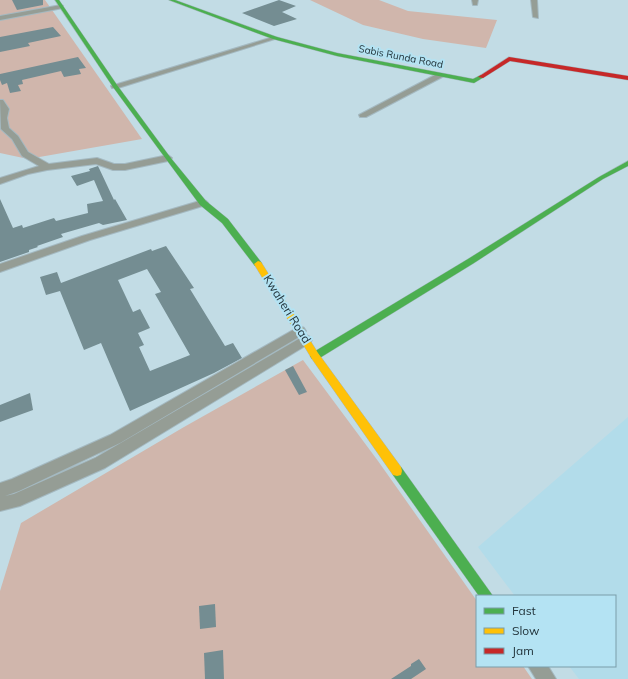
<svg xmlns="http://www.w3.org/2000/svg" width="628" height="679" font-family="Mulish,sans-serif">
  <rect width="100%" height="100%" fill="#c2dce5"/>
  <polygon fill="#b2dcea" points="628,417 628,679 579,679 569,666 615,666 615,596 515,596 478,547"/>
  <g fill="#d0b6ac">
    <polygon points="0,0 45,0 142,139 28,159 0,153"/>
    <polygon points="310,0 379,0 408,11 497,20 486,48 423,39 363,25"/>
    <polygon points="303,360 378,461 477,601 477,666 523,666 532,679 0,679 0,591 21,523 184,427"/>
  </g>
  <g fill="#748d92" fill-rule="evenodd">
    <polygon points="12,0 43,0 43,5 17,10"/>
    <polygon points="279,0 296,6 282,12 297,19 274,26 242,13"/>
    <polygon points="53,27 61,36 28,43 30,46 0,52 0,37"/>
    <polygon points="78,57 86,68 79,69 81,74 64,77 61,71 22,80 23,84 18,85 21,91 10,93 7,83 2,85 0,80 0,74"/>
    <polygon points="98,166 114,200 115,199 127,220 103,225 99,223 61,234 63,237 37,246 38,247 29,250 29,252 0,262 0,199 13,228 22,225 23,228 54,218 56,221 88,213 87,204 103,201 94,180 77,186 71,176 90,171 89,169"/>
    <path d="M166,246L194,288L190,289L225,346L233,343L242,358L214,373L130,411L101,343L84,350L60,291L46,295L40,277L57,272L61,283L151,249L152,251ZM147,269L161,292L155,294L190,355L150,371L139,347L144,345L138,333L150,328L140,309L133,312L118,280Z"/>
    <polygon points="293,366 307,392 299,395 285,370"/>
    <polygon points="30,393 33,410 0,422 0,405"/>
    <polygon points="215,604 216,627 200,629 199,606"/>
    <polygon points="223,650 224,679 205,679 204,653"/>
    <polygon points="419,659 426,669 411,679 391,679 411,666 411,664"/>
  </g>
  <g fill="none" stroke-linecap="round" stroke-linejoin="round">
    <defs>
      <g id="street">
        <polygon points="472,0 478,0 477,5 473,5"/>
        <polygon points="531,0 537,0 538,18 533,17"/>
        <polygon points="61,5 63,6 63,8 0,20 0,16"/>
        <polygon points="273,37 278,38 118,88 112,88 111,86"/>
        <polygon points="437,74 443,74 444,76 366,117 360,117 359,115"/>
        <polygon points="0,100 3,100 9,109 7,118 9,128 18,136 28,152 49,164 97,158 114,164 125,164 168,155 172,158 168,161 125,170 113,170 96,164 47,170 28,174 0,184 0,178 39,166 22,156 12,139 1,129"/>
        <polygon points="203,200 206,201 208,203 206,205 90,240 0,272 0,264 82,236"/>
        <polygon points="300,326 304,328 306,331 304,334 120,443 19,491 5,496 14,494 95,458 302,337 306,335 310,337 312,340 310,343 105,468 20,506 0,511 0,483 12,479 110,435"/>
        <polygon points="528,666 548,666 556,679 536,679"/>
      </g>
      <g id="fast">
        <polygon points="55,0 59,0 117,85 170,157 206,201 228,219 261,262 262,264 261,266 255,266 222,223 200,205 166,159 113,87"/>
        <polygon points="169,0 175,0 277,37 337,53 473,79 481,75 484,77 474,83 337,56 273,39"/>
        <polygon points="628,161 628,166 603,179 474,263 318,359 312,359 310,356 312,353 468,259 599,177"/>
        <polygon points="397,466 401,467 493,596 479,596 393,475 392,471 393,467"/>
      </g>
      <polygon id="slow" points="258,261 261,262 318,353 401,467 402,471 401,475 397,476 393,475 312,359 254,264"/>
      <polygon id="jam" points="509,57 628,76 628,80 510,61 483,78 478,77"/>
    </defs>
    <use href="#street" stroke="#a4b9c1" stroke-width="2"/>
    <use href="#fast" stroke="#a4b9c1" stroke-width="1"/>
    <use href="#slow" stroke="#a4b9c1" stroke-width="1"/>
    <use href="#jam" stroke="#a4b9c1" stroke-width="1"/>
    <use href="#street" fill="#959d95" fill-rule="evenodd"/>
    <use href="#fast" fill="#4caf50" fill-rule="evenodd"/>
    <use href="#slow" fill="#ffc107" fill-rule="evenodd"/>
    <use href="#jam" fill="#c62828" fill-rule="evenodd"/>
  </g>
  <g text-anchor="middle" stroke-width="4" stroke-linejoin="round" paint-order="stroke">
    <g font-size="10" fill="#22343b" stroke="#b4e3f3">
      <text transform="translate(401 56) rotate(11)" y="4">Sabis Runda Road</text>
    </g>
    <g font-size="12" fill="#22343b" stroke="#b4e3f3">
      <text transform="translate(287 309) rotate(58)" y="4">Kwaheri Road</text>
    </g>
  </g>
  <rect x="476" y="595" width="140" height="72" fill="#b4e3f3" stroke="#7a9da9"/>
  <rect x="484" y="608" width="20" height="6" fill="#4caf50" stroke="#7a9da9"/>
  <text x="512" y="615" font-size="12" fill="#22343b">Fast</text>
  <rect x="484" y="628" width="20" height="6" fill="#ffc107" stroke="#7a9da9"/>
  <text x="512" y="635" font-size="12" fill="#22343b">Slow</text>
  <rect x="484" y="648" width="20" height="6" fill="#c62828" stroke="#7a9da9"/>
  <text x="512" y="655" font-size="12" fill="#22343b">Jam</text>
</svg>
